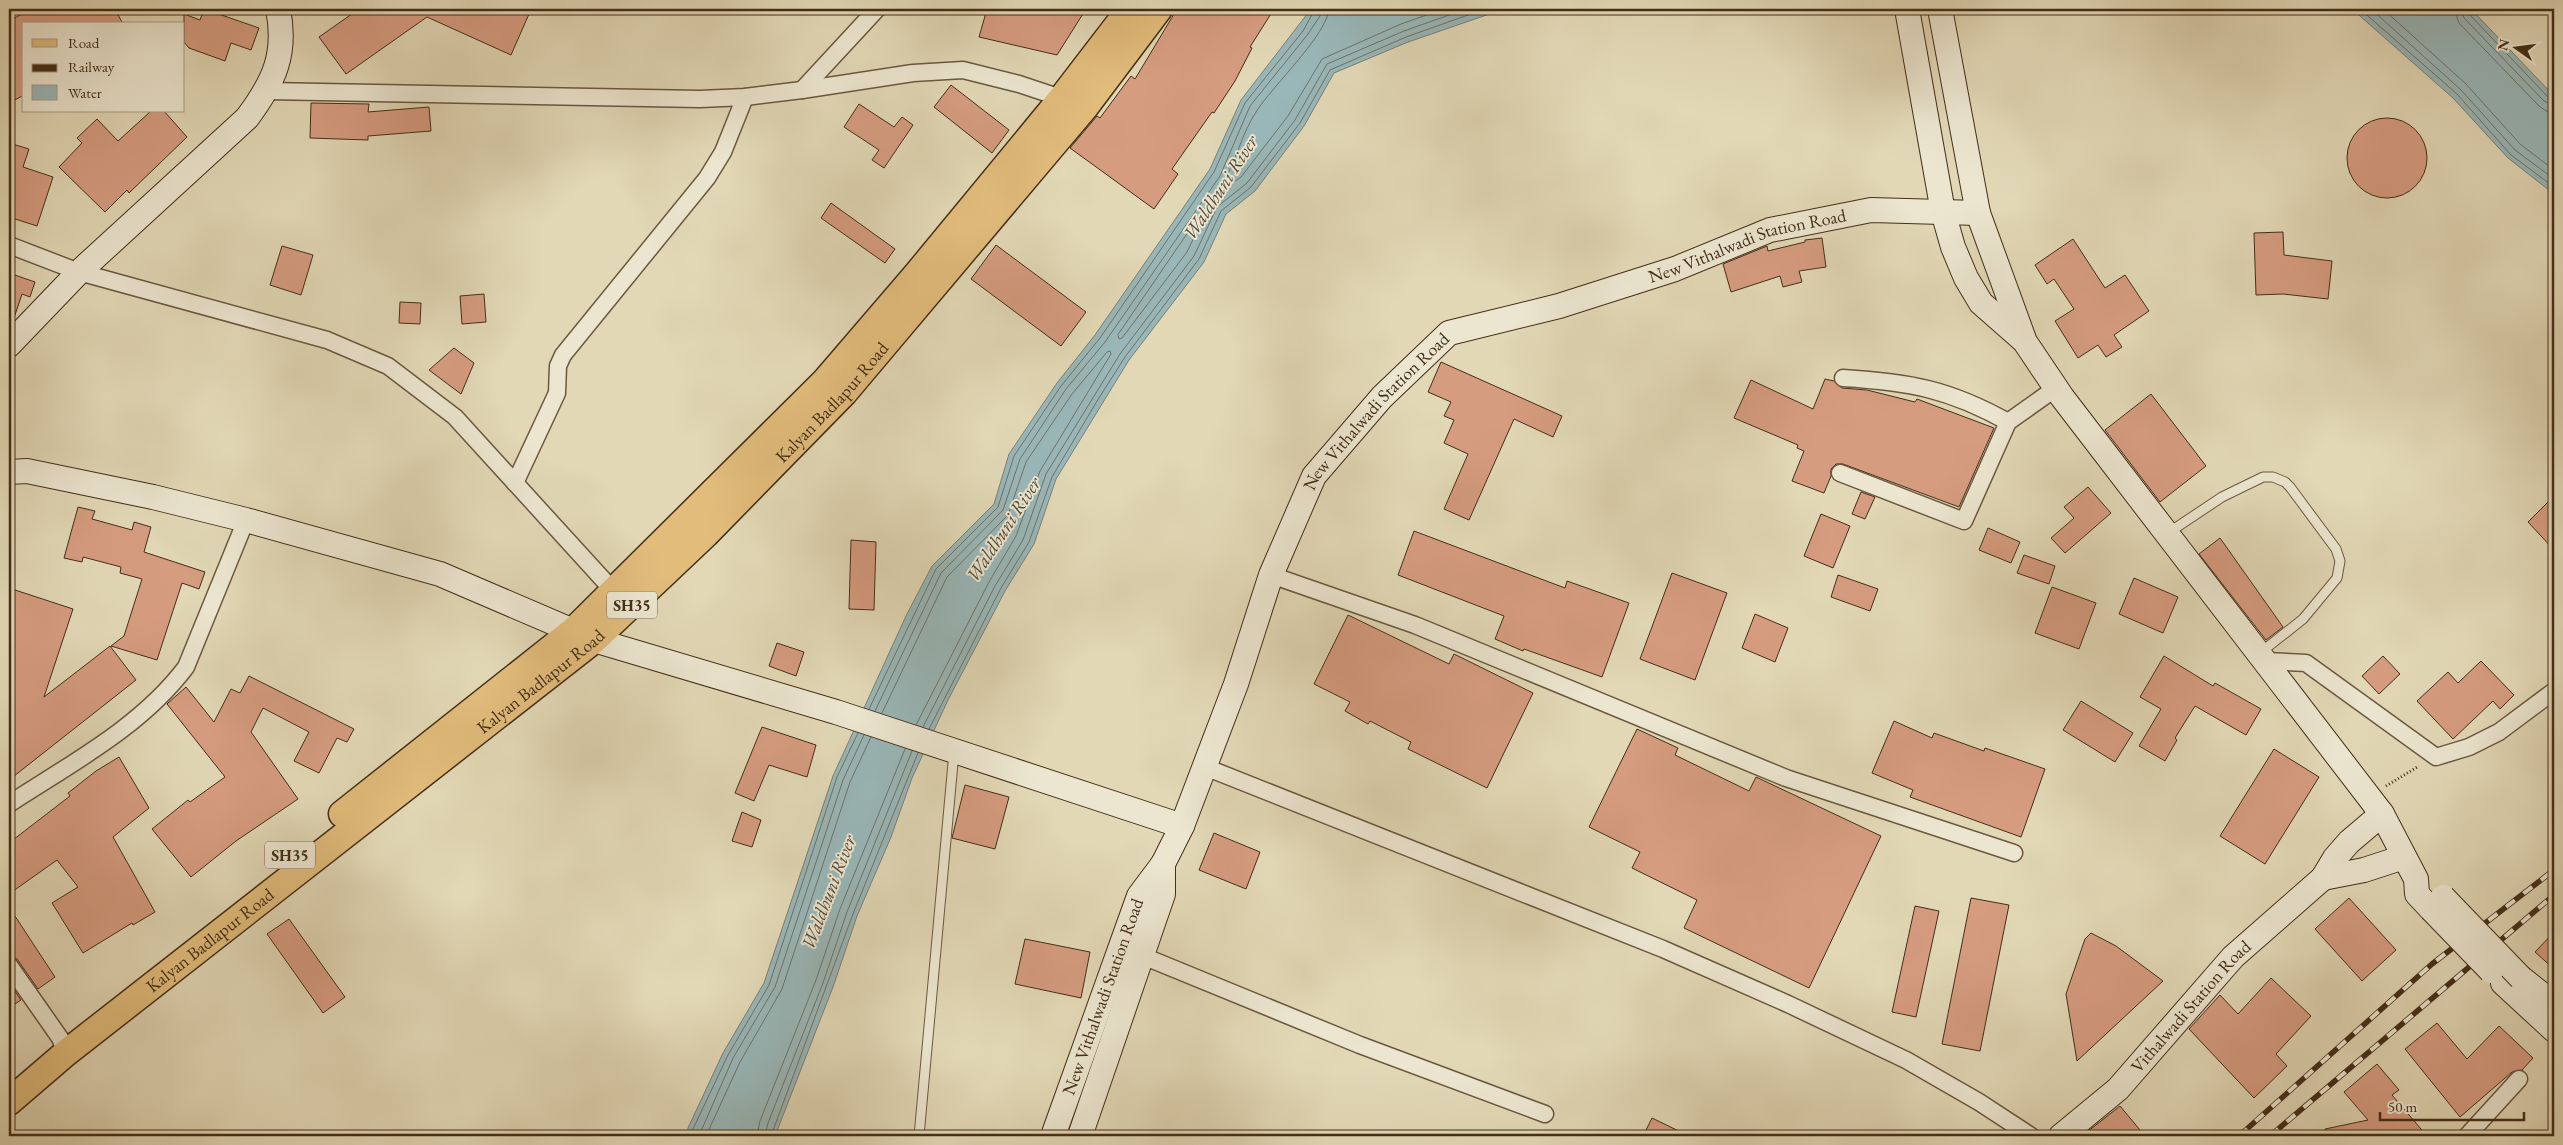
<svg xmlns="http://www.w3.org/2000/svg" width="2563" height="1145" font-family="'EB Garamond',serif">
  <rect width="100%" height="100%" fill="#e2d8b6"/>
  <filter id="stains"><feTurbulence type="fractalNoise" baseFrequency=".004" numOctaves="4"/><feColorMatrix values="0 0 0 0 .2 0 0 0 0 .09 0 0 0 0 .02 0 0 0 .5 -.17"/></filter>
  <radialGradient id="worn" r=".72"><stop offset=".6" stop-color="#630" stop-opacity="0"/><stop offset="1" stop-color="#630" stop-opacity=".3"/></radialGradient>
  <g fill="#99b7b8" stroke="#778078">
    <polygon points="1311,9 1504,9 1408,42 1334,73 1304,126 1255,191 1226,214 1204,262 1129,360 1056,479 1034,544 1005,591 948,700 912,778 891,837 857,916 833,987 775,1136 687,1136 688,1128 723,1053 764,983 833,776 906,616 932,566 994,504 1009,454 1057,383 1095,335 1210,169 1241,100"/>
    <polygon points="2352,9 2471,9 2554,96 2554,194 2508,158 2453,98"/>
  </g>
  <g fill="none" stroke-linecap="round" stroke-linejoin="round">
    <g stroke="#6e7268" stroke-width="1">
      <path d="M1329,9C1328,33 1273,86 1258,109C1241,133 1236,164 1219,189L1220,192L1241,177L1288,116L1322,59L1401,24L1444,9"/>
      <polyline points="2360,9 2457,94 2511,155 2554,187"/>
      <polyline points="2371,9 2461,90 2515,150 2554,179"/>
      <polyline points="2383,9 2466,84 2520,144 2554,170"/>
      <polyline points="2454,9 2459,23 2539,106 2546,111 2554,112"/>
      <polyline points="2461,9 2464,18 2544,101 2554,105"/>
      <polyline points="2468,9 2469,14 2548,97 2554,99"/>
      <polygon points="1196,221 1199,220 1201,223 1187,252 1122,338 1119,339 1118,335"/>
      <polyline points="869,709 936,569 998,507 1014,456 1061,386 1100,338 1214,172 1245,103 1303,31 1315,9"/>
      <polyline points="875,711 941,573 1003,510 1020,459 1066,389 1105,342 1220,176 1250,106 1308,34 1320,16 1321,9"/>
      <polyline points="882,713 947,577 1008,515 1026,462 1072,394 1107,352 1110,351 1111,354 1040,471 1016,536 989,582 916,725"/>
      <polyline points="923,727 995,586 1023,540 1046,474 1120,354 1194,256 1217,207 1247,183 1295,120 1327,64 1404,31 1466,9"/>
      <polyline points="929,729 1001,588 1029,542 1052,477 1097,401 1125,357 1199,259 1221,211 1251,187 1300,123 1330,70 1406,37 1485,9"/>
      <polyline points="692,1136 693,1129 728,1055 769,985 837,777 858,733"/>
      <polyline points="699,1136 733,1058 775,987 843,780 864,735"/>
      <polyline points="706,1136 740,1062 782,989 850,782 871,737"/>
      <polyline points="757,1136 760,1121 816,980 840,909 905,749"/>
      <polyline points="765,1136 768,1123 823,983 847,912 912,751"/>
      <polyline points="771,1136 853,914 918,753"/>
    </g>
  </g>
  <g fill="#d69c80" stroke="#432e17">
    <polygon points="31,9 115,9 123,24 24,24 24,95 9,103 9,21"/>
    <polygon points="204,9 259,28 251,50 231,43 225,61 189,48 184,42 184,14 200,20"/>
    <polygon points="359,9 517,9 529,14 511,55 427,17 346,74 319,37"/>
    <polygon points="987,9 1086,9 1057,55 979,37"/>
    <polygon points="1177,9 1274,9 1250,47 1252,48 1235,81 1214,113 1212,112 1172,169 1178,174 1154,209 1070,148 1097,116 1100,118 1131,76 1135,79"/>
    <polygon points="951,85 1009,130 992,153 934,107"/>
    <polygon points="311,103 369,104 368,112 429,107 431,131 368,136 368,140 310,138"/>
    <polygon points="859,104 894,127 902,117 913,125 884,168 872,160 879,150 844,127"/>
    <polygon points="151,111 164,111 187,137 129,193 127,190 105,212 59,167 82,143 77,138 97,119 118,141"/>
    <circle cx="2387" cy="158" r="40"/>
    <polygon points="9,143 29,149 23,167 53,177 37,226 9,217"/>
    <polygon points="831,203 895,249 885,263 821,218"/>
    <polygon points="2283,232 2284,255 2332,261 2328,299 2283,294 2256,295 2254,233"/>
    <polygon points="1822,238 1826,267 1799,271 1802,282 1783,287 1780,276 1731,292 1723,264 1767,246 1768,251 1805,242 1805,240"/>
    <polygon points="2073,239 2105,288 2125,275 2149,311 2114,335 2122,347 2106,357 2098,345 2078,358 2055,321 2074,309 2054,279 2047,284 2035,265"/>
    <polygon points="996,245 1086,312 1061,346 971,279"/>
    <polygon points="282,246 313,255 301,295 270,285"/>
    <polygon points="9,273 35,282 30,297 22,294 13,321 9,325"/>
    <polygon points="484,294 486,322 462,324 460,296"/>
    <polygon points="400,302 421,303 420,324 399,323"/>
    <polygon points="454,348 474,363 461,394 429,370"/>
    <polygon points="1441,362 1562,416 1553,437 1514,419 1469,520 1444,509 1468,454 1444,443 1454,420 1444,416 1451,402 1428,392"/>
    <polygon points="1825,379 1834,381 1842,388 1867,390 1915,402 1917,399 1994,428 1959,507 1843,464 1836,464 1831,469 1831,476 1824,493 1792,481 1804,451 1797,448 1798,445 1734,418 1751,380 1813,409"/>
    <polygon points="2151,394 2206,466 2160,502 2105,430"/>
    <polygon points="2088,487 2111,513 2065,553 2051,538 2074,518 2064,507"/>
    <polygon points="1861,492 1875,497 1865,519 1852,514"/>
    <polygon points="2554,496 2554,550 2528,522"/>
    <polygon points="78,507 95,511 92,519 132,530 134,522 151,527 144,552 205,572 199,589 182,583 157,660 111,646 124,636 142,579 120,573 121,567 83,557 82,562 64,558"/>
    <polygon points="1821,514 1850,526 1833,568 1804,556"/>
    <polygon points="1988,528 2020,542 2011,563 1979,550"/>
    <polygon points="1414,531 1565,588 1567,581 1629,603 1602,677 1524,649 1523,651 1495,639 1504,616 1398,575"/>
    <polygon points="2220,538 2283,627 2266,640 2199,554"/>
    <polygon points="851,540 876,542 874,610 849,609"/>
    <polygon points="2024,555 2055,566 2049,584 2017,573"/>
    <polygon points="1672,573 1727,593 1695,680 1640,659"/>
    <polygon points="1838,575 1878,589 1870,611 1831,597"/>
    <polygon points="2134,578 2178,597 2163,633 2119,614"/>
    <polygon points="2052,587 2096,603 2079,649 2035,633"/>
    <polygon points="9,588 73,609 44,697 110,646 136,680 9,780"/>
    <polygon points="1755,614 1788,628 1775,662 1742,648"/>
    <polygon points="1348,615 1449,664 1454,654 1533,693 1487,788 1408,749 1411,742 1370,721 1368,724 1345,711 1350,702 1314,684"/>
    <polygon points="777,643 804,652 796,676 769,666"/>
    <polygon points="2164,656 2213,686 2215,683 2261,709 2246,735 2195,706 2175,738 2177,740 2165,761 2139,746 2161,709 2140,697"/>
    <polygon points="2383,656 2400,674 2379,694 2362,676"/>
    <polygon points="2481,661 2514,695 2500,709 2493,701 2453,739 2417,701 2448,672 2458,683"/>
    <polygon points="249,676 354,729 347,742 337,738 319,773 294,761 309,732 263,708 251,732 298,799 236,841 191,877 152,829 188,800 190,802 225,777 167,704 186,687 214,722 231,689 240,693"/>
    <polygon points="2081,701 2133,733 2115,762 2063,730"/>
    <polygon points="1894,721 1932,738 1934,733 1984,751 1985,748 2045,769 2021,837 1910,797 1913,790 1872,773"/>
    <polygon points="762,727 816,745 807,777 769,765 754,801 735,793"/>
    <polygon points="1637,729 1678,748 1675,755 1749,791 1756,777 1881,836 1809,988 1684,928 1697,900 1632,868 1640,852 1589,827"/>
    <polygon points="2274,749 2319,777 2265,864 2220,836"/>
    <polygon points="119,757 149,808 113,837 155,912 133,925 132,923 83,953 52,903 78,887 57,860 9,894 9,843 70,796 68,793 96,771"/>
    <polygon points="965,785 1009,797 995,849 952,838"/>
    <polygon points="742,812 761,820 752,847 732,841"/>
    <polygon points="1214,833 1260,852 1246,889 1199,870"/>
    <polygon points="1971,898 2009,905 1980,1051 1942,1044"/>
    <polygon points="2349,898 2396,950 2362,981 2315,929"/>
    <polygon points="1915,906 1939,911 1916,1017 1892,1012"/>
    <polygon points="9,907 55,977 38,989 17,959 9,955"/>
    <polygon points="289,919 345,997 323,1013 267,934"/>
    <polygon points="2554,932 2554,969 2535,952"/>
    <polygon points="2091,933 2116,946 2163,981 2077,1061 2066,994 2085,939"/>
    <polygon points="1025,939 1090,952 1081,998 1015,984"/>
    <polygon points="2271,978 2311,1016 2276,1054 2287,1066 2254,1098 2189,1029 2220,995 2238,1014"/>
    <polygon points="9,982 21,1000 9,1008"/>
    <polygon points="2437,1023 2467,1059 2499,1026 2533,1058 2522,1070 2512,1072 2460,1117 2405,1049"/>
    <polygon points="2377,1064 2399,1090 2392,1095 2427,1136 2326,1136 2325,1129 2368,1120 2344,1092"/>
    <polygon points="2120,1106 2145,1136 2082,1136"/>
    <polygon points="1652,1118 1689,1136 1643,1136"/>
  </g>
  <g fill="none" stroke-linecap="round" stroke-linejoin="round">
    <defs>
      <g id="lane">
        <polyline points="2168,533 2222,497 2263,477 2273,477 2285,482 2290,487 2336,549 2340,561 2337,578 2303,619 2260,653"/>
        <polyline points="919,1136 954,752"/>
      </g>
      <g id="street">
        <polyline points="802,90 877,9"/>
        <polyline points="267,91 700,99 745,97 802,90 913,73 963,70 1019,84 1067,100"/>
        <polyline points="9,245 79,272 327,340 388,366 455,417 619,597"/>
        <path d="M1843,378C1909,382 1949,389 2008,422"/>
        <polyline points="1840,473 1964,521 2008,422 2056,388"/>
        <polyline points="515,483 557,393 558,366 563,355 707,178 723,152 745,97"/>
        <polyline points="1271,575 1415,625 1786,778 2014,853"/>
        <polyline points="2266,661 2306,663 2436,757 2469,747 2499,732 2554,691"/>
        <polyline points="1205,767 1663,949 1788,1004 1906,1060 1979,1102 2031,1136"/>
        <path d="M9,804C70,764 141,727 186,667L246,520"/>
        <polyline points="1133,952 1360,1045 1545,1114"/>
        <polyline points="9,965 60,1038 66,1053"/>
        <polyline points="2467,1136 2519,1079"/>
      </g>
      <g id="secondary">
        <polyline points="1907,9 1943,212 1953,247 1966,278 1981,303 2022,339"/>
        <polyline points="1940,9 1978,213 2025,342 2062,397 2382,814 2416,879 2417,894 2431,909"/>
        <path d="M9,345L79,272L247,118C274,82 287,54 278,9"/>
        <polyline points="9,472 27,471 153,497 246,520 440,574 594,640 836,712 1182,826"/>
        <polyline points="2323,878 2364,870 2404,857"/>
        <polyline points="2521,978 2554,1004"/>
        <polyline points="2503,983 2554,1030"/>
        <path id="s1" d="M1053,1136L1139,896L1163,864L1182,826L1236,684L1271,575L1314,476L1382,397L1449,333L1559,306L1675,269L1770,230L1871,210L1978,213"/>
        <polyline points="1080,1136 1163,894 1163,864"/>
        <path id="s2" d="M2061,1136L2118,1089L2233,957L2323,878L2335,858L2349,842L2382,814"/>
      </g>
      <g id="primary">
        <polyline points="342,814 573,631 825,381 916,275 1061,99 1130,9"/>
        <path id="s3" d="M9,1102L66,1053L594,640L706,534L844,393L1086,106L1159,9"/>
      </g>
    </defs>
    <use href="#lane" stroke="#6b583f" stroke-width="11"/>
    <use href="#street" stroke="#6b583f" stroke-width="19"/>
    <use href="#secondary" stroke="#432e17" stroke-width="26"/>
    <use href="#primary" stroke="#432e17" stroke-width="29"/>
    <polyline stroke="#432e17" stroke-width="3" stroke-dasharray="1 2.5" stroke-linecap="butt" points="2386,786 2419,766"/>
    <use href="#lane" stroke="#ece6d0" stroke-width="9"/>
    <use href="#street" stroke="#ece6d0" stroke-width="16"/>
    <use href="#secondary" stroke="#ece6d0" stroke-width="24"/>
    <use href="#primary" stroke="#e1bc7b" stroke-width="26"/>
    <defs>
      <g id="rail">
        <polyline points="2239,1136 2432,964 2554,870"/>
        <polyline points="2270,1136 2554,895"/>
      </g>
    </defs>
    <use href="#rail" stroke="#432e17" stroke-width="5.5"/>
    <use href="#rail" stroke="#ece6d0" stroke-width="4" stroke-dasharray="11" stroke-linecap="butt"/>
    <defs>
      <g id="secondary-bridge">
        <polyline points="2443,897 2521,978"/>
        <polyline points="2431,909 2491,971"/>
      </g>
    </defs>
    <use href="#secondary-bridge" stroke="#432e17" stroke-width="26" stroke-linecap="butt"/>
    <use href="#secondary-bridge" stroke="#ece6d0" stroke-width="24"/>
  </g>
  <g text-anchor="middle" stroke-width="4" stroke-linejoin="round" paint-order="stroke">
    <g fill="#ece6d0" stroke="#76654e" stroke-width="1">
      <rect x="607" y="591.5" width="50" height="27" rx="4"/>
      <rect x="265" y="841.5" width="50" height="27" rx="4"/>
    </g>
    <g font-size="16" font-weight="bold" fill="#432e17">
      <text x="632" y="611">SH35</text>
      <text x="290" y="861">SH35</text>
    </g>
    <g font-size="18" fill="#432e17" stroke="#ece6d0">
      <text dy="6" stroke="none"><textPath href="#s1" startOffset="1220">New Vithalwadi Station Road</textPath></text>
      <text dy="6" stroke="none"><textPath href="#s3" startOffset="1082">Kalyan Badlapur Road</textPath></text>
      <text dy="6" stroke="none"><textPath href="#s1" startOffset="801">New Vithalwadi Station Road</textPath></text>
      <text dy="6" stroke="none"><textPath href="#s3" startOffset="678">Kalyan Badlapur Road</textPath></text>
      <text dy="6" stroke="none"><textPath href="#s3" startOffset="258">Kalyan Badlapur Road</textPath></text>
      <text dy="6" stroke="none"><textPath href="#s1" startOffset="148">New Vithalwadi Station Road</textPath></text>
      <text dy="6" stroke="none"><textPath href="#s2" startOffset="184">Vithalwadi Station Road</textPath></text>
    </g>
    <g font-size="19" font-style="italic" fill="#544937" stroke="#ece6d0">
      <text transform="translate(1220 187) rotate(-57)" y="7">Waldhuni River</text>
      <text transform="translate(1003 529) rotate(-57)" y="7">Waldhuni River</text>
      <text transform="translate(828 892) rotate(-69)" y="7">Waldhuni River</text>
    </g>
  </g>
  <rect width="2563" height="1145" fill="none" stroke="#e2d8b6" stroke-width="30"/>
  <rect x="10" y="10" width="2543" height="1125" fill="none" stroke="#432e17" stroke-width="2.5"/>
  <rect x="15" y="15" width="2533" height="1115" fill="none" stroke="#432e17"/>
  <rect x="22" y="22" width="162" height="90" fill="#ece6d0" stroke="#a89c86"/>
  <rect x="32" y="39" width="25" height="8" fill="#e1bc7b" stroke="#a89c86"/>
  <text x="68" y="48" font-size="15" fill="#432e17">Road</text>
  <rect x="32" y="64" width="25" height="8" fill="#432e17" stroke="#a89c86"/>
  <text x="68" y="72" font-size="15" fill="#432e17">Railway</text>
  <rect x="32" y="85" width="25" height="15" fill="#99b7b8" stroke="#a89c86"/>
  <text x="68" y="98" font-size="15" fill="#432e17">Water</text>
  <g transform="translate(2516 48) rotate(284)" stroke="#ece6d0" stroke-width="4" paint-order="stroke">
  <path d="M0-4L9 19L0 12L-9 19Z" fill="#432e17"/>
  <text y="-8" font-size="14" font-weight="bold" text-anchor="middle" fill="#432e17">N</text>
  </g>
  <path d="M2380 1112v8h144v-8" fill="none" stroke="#432e17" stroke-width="2.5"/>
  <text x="2388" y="1112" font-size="15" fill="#432e17" stroke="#ece6d0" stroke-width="4" paint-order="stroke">50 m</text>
  <rect width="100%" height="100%" filter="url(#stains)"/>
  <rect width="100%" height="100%" fill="url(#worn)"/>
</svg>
